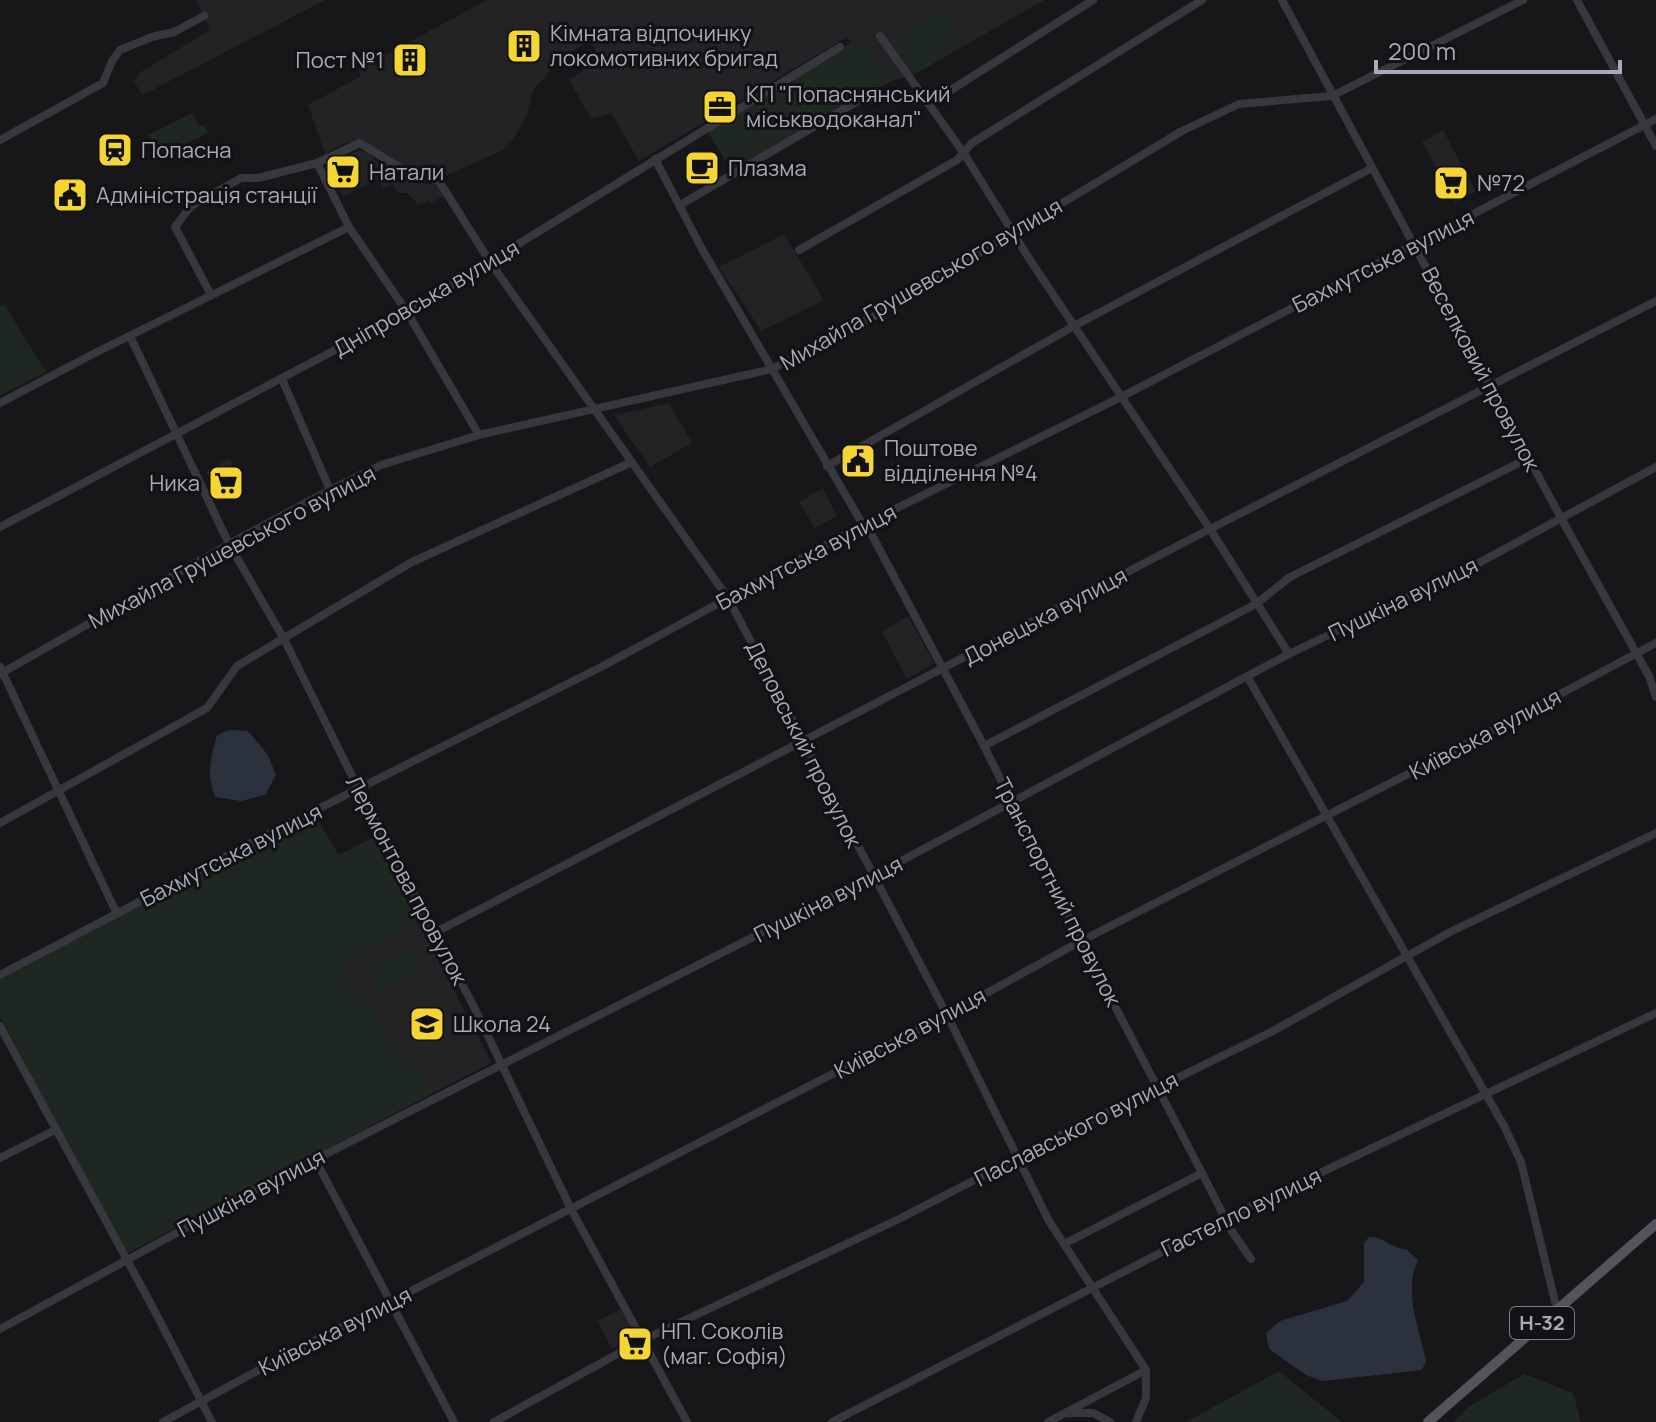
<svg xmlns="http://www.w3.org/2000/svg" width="1656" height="1422" font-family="Manrope,sans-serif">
  <rect width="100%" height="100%" fill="#171618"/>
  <g fill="#232225">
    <polygon points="196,0 325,0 143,95 134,82 139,73 210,30"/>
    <polygon points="487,0 1044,0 917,73 892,81 865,46 850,43 847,37 639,161 611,113 591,119 569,80 599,59 590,40 560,60 533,90 527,115 513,140 503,150 441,178 409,169 362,142 345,143 325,154 308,105 361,76 358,70"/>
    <polygon points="1443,130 1475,191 1455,203 1422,142"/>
    <polygon points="359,150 371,154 376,162 388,163 415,183 438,184 445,196 430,203 428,200 418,205 408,193 398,193 392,184 384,189 376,180 343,196 328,165"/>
    <polygon points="784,234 824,300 761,331 719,267"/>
    <polygon points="669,403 692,443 650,467 614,415"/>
    <polygon points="230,459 241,485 217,496 206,471"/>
    <polygon points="823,488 837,516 815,528 799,502"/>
    <polygon points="908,616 934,663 907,679 882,632"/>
    <polygon points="418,922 492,1063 435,1092 337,968"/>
    <polygon points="621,1309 636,1337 612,1349 597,1321"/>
  </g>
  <g fill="#1e2721">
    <polygon points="944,10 962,46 917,73 897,37"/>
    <polygon points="850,43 865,45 892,81 731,170 707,131"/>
    <polygon points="192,113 200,126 203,125 209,132 160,158 148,135"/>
    <polygon points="4,304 46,372 0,396 0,306"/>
    <polygon points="313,812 339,855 374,837 418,922 338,968 435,1092 126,1254 0,1016 0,980"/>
    <polygon points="414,947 425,968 382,991 371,970"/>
    <polygon points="1279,1371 1342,1422 1186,1422"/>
    <polygon points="1524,1374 1573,1393 1581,1422 1453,1422 1470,1406"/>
  </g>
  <g fill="#2c323d">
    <path d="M230,730L248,731L268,755L276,775L265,795L241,801L216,797C205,776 211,758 217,735Z"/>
    <path d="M1369,1237C1385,1237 1389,1248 1406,1249L1418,1260C1403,1292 1419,1328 1426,1361L1422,1370L1323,1381L1306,1375L1269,1349L1266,1333L1280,1321L1347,1301L1364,1282V1243Z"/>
  </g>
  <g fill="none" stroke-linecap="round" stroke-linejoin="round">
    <g stroke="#37373e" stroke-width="8">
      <polyline points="1282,0 1561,518 1649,676 1656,697"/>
      <polyline points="1577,0 1656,146"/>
      <polyline points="880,36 963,152 1030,260 1210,529 1289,654"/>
      <polyline points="929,104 1093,0"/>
      <polyline points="0,140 103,83 112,61 120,50 152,37 174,32 204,16"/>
      <polyline points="655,159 702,249 863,525"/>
      <polyline points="317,163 349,227 407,312 479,435"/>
      <polyline points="680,205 868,95"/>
      <polyline points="799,250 957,160 972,143 1202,0"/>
      <polyline points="211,295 175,227 191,206 241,178 258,178 317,163 360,143 407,172 439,181 490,262 728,598 947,1015 1049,1221 1146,1370 1146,1398 1136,1422"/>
      <polyline points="130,336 229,544 284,639 359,790 472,1003 571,1209 687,1422"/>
      <polyline points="282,379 330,490"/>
      <polyline points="0,403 91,355 349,227"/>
      <polyline points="827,466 1074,326 1372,168"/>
      <polyline points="866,524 984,746 1081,941 1202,1173 1231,1230 1251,1259"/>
      <polyline points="0,527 407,312 840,47"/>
      <polyline points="0,667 117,914"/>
      <polyline points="0,674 229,544 330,490 381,465 479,435 772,369 873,317 1182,131 1239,104 1332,96 1523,0"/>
      <polyline points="1247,676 1504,1126 1521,1162 1557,1310"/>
      <polyline points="984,746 1256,604 1290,577 1529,458"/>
      <polyline points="0,823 207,708 237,666 412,562 632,462"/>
      <polyline points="434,933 1210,529 1656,301"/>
      <polyline points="0,975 270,833 603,666 863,525 1121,397 1656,119"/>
      <polyline points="0,1026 152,1306 212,1422"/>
      <polyline points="0,1158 55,1130"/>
      <polyline points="315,1159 454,1422"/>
      <polyline points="1064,1244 1202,1173"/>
      <polyline points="0,1329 263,1186 873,876 1289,654 1473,566 1656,467"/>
      <polyline points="1066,1413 1093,1413 1110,1422"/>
      <polyline points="163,1422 279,1359 947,1015 1081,941 1457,749 1656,643"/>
      <polyline points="494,1422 643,1340 899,1219 1073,1129 1273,1031 1450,932 1656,833"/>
      <polyline points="832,1422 1261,1201 1656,1013"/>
      <polyline points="1048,1422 1146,1370"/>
    </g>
    <polyline stroke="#53545d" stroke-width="10" points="1428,1422 1656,1224"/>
  </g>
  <defs>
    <symbol id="building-square" viewBox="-11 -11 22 22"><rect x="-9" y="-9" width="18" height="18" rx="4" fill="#f4d533" stroke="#121113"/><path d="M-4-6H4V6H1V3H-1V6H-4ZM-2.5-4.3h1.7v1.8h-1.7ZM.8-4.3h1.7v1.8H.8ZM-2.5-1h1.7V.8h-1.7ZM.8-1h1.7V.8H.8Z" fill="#111"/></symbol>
    <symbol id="office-square" viewBox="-11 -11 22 22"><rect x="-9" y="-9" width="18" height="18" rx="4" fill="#f4d533" stroke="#121113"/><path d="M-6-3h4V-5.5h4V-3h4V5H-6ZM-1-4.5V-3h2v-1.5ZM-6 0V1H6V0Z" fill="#111"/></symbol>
    <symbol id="station-square" viewBox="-11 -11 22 22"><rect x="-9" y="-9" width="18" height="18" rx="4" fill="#f4d533" stroke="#121113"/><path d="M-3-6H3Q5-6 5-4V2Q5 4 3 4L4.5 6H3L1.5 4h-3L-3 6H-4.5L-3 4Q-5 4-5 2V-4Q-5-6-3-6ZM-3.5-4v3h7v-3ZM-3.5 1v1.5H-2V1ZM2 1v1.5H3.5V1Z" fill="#111"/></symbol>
    <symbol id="cafe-square" viewBox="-11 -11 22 22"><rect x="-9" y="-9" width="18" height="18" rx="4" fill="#f4d533" stroke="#121113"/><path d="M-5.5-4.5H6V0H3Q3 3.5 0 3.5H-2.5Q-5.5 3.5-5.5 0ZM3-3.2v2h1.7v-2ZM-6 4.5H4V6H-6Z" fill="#111"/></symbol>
    <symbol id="supermarket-square" viewBox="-11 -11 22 22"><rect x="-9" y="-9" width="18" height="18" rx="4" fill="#f4d533" stroke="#121113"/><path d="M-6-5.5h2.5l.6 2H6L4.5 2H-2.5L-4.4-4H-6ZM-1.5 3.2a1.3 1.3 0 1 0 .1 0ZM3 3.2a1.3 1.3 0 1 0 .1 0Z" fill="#111"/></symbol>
    <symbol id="civic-square" viewBox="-11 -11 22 22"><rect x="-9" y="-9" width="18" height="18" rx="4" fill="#f4d533" stroke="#121113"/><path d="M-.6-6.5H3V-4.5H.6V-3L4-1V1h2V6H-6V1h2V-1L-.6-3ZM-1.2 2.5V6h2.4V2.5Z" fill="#111"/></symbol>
    <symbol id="school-square" viewBox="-11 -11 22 22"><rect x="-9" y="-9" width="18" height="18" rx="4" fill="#f4d533" stroke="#121113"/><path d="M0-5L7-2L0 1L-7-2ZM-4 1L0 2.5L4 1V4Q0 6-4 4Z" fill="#111"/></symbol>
  </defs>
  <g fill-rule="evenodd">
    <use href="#building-square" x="504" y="26" width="40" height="40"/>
    <use href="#building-square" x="390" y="40" width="40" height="40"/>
    <use href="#office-square" x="700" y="87" width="40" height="40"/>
    <use href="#station-square" x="95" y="130" width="40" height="40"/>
    <use href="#cafe-square" x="682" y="148" width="40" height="40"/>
    <use href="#supermarket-square" x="323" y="152" width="40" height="40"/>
    <use href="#supermarket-square" x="1431" y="163" width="40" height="40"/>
    <use href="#civic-square" x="50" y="175" width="40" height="40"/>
    <use href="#civic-square" x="838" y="441" width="40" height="40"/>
    <use href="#supermarket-square" x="206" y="463" width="40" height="40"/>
    <use href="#school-square" x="407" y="1004" width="40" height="40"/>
    <use href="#supermarket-square" x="615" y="1324" width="40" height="40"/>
  </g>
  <g text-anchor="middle" stroke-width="6" stroke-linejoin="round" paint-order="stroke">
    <rect fill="#121113" stroke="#7b7c87" stroke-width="2" x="1510" y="1307" width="64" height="32" rx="6"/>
    <g font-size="20" font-weight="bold" fill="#a8aab9">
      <text x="1542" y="1330">Н-32</text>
    </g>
    <g font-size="22" fill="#a8aab9" stroke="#121113" text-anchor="start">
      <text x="550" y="41">Кімната відпочинку<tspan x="550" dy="25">локомотивних бригад</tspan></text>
      <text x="384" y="68" text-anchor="end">Пост №1</text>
      <text x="746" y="102">КП "Попаснянський<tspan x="746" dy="25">міськводоканал"</tspan></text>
      <text x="141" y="158">Попасна</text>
      <text x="728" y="176">Плазма</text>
      <text x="369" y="180">Натали</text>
      <text x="1477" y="191">№72</text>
      <text x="96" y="203">Адміністрація станції</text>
      <text x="884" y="456">Поштове<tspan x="884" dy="25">відділення №4</tspan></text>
      <text x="200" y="491" text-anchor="end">Ника</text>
      <text x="453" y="1032">Школа 24</text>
      <text x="661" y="1339">НП. Соколів<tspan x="661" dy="25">(маг. Софія)</tspan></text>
    </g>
    <g font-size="22" fill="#a8aab9" stroke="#121113">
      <text transform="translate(1383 261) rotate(-27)" y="8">Бахмутська вулиця</text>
      <text transform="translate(921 284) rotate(-30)" y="8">Михайла Грушевського вулиця</text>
      <text transform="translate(426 298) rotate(-30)" y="8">Дніпровська вулиця</text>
      <text transform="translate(1481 369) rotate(62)" y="8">Веселковий провулок</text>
      <text transform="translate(232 547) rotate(-28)" y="8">Михайла Грушевського вулиця</text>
      <text transform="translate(806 557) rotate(-28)" y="8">Бахмутська вулиця</text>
      <text transform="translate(1403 599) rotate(-26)" y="8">Пушкіна вулиця</text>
      <text transform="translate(1045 616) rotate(-28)" y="8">Донецька вулиця</text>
      <text transform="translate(1485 734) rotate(-28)" y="8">Київська вулиця</text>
      <text transform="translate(804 744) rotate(63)" y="8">Деповський провулок</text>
      <text transform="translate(231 855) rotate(-27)" y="8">Бахмутська вулиця</text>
      <text transform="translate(407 880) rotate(62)" y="8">Лермонтова провулок</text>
      <text transform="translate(1058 892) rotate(63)" y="8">Транспортний провулок</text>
      <text transform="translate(828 899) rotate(-27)" y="8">Пушкіна вулиця</text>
      <text transform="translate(910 1033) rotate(-28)" y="8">Київська вулиця</text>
      <text transform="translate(1076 1129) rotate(-27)" y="8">Паславського вулиця</text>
      <text transform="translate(251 1193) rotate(-28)" y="8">Пушкіна вулиця</text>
      <text transform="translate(1241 1212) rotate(-26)" y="8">Гастелло вулиця</text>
      <text transform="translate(335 1331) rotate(-27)" y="8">Київська вулиця</text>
    </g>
  </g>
  <path d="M1376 60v12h244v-12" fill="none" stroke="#a8aab9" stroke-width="4"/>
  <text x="1388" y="60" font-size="24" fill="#a8aab9" stroke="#121113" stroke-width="6" paint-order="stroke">200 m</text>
</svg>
